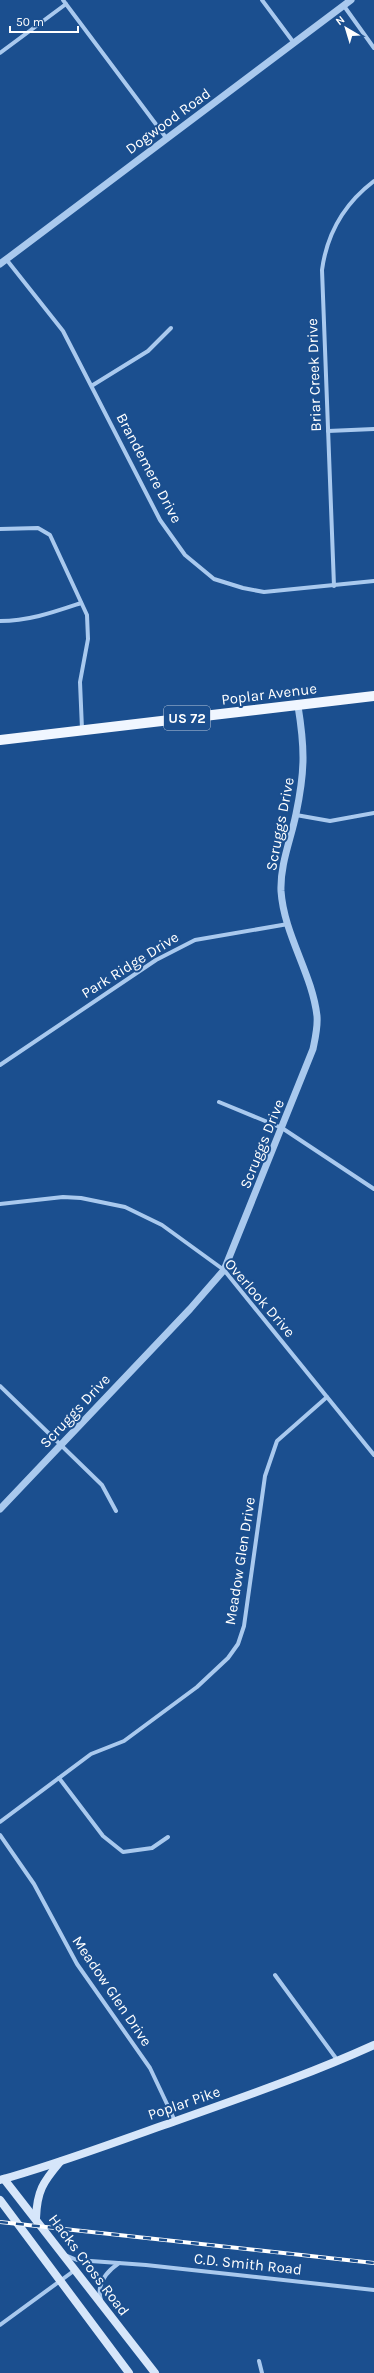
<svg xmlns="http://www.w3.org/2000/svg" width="374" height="2373" font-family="Karla,sans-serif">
  <rect width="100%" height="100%" fill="#1b4f8f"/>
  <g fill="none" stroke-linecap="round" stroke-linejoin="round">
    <g stroke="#a9c9ee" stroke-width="4">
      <polyline points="63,0 167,139"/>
      <polyline points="262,0 294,43"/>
      <polyline points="344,6 374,48"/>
      <polyline points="0,53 66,4"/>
      <polyline points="6,259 63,331 160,520 185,555 214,579 243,588 264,592 374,581"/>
      <polyline points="93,385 148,351 171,328"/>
      <polyline points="328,431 374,429"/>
      <polyline points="0,529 38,528 50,535 87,615 88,639 80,682 82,729"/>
      <path d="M334,586L322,270C327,233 345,203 374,181"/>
      <path d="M0,621C29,621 54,612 81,603"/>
      <polyline points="296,815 330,821 374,813"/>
      <polyline points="0,1065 156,960 195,940 288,924"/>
      <polyline points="219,1102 282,1128 374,1189"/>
      <polyline points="0,1204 63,1197 81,1198 125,1207 162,1225 224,1270 374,1455"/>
      <polyline points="0,1386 102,1485 116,1511"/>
      <polyline points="59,1778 103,1836 123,1852 152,1848 168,1837"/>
      <polyline points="0,1822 91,1754 124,1741 197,1687 228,1658 238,1644 244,1626 265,1476 277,1441 327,1397"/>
      <polyline points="0,1835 34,1884 77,1964 150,2068 175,2121"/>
      <polyline points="275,1975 338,2061"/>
      <polyline points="65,2255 77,2260 146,2265 374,2290"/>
      <path d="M101,2300C96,2284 106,2272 119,2263"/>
      <polyline points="0,2325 75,2270"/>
      <polyline points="259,2361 262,2373"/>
    </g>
    <g stroke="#a9c9ee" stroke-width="7">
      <polyline points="0,264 351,0"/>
      <path d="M0,1509L190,1309L224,1270L313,1049C315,1039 318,1027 317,1016C312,973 284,935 281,891C280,864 291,839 296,814C305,771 305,749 298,706"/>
    </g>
    <g stroke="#d6e6fa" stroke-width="8">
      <polyline points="4,2179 155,2373"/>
      <path d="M0,2180C58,2164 115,2142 173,2122C240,2098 308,2075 374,2045"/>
      <polyline points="0,2200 129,2373"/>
      <path d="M36,2218C37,2191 43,2182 60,2162"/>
    </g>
    <polyline stroke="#f0f6ff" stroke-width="10" points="0,740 374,696"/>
    <defs>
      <polyline id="rail" points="0,2222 374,2263"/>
    </defs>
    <use href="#rail" stroke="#fff" stroke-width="4"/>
    <use href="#rail" stroke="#1b4f8f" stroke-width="2.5" stroke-dasharray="8" stroke-linecap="butt"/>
  </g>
  <g text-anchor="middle" stroke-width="4" stroke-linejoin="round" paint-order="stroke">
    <rect fill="#1b4f8f" stroke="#bbcadd" stroke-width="1" x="164" y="706" width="46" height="24" rx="3"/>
    <g font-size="14" font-weight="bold" fill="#fff">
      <text x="187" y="723">US 72</text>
    </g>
    <g font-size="15" fill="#fff" stroke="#1b4f8f">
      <text transform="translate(168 121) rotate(-36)" y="5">Dogwood Road</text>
      <text transform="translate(314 375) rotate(-92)" y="5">Briar Creek Drive</text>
      <text transform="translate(149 468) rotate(62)" y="5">Brandemere Drive</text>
      <text transform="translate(269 694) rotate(-7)" y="5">Poplar Avenue</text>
      <text transform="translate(280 824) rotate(-79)" y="5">Scruggs Drive</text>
      <text transform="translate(130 965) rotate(-32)" y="5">Park Ridge Drive</text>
      <text transform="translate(262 1144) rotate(-68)" y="5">Scruggs Drive</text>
      <text transform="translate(260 1298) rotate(49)" y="5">Overlook Drive</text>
      <text transform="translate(75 1411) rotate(-47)" y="5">Scruggs Drive</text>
      <text transform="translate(240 1561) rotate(-81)" y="5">Meadow Glen Drive</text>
      <text transform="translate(112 1991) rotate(56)" y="5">Meadow Glen Drive</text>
      <text transform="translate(184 2103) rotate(-19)" y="5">Poplar Pike</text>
      <text transform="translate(248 2264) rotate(6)" y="5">C.D. Smith Road</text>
      <text transform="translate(89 2265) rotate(53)" y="5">Hacks Cross Road</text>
    </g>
  </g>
  <g transform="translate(346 28) rotate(322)" stroke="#1b4f8f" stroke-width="3" paint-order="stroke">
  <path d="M0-3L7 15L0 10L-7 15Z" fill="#ffffff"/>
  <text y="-6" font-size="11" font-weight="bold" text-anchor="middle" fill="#ffffff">N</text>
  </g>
  <path d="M10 26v6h68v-6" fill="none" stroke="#ffffff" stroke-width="2"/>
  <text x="16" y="26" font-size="12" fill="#ffffff" stroke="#1b4f8f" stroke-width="3" paint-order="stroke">50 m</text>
</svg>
